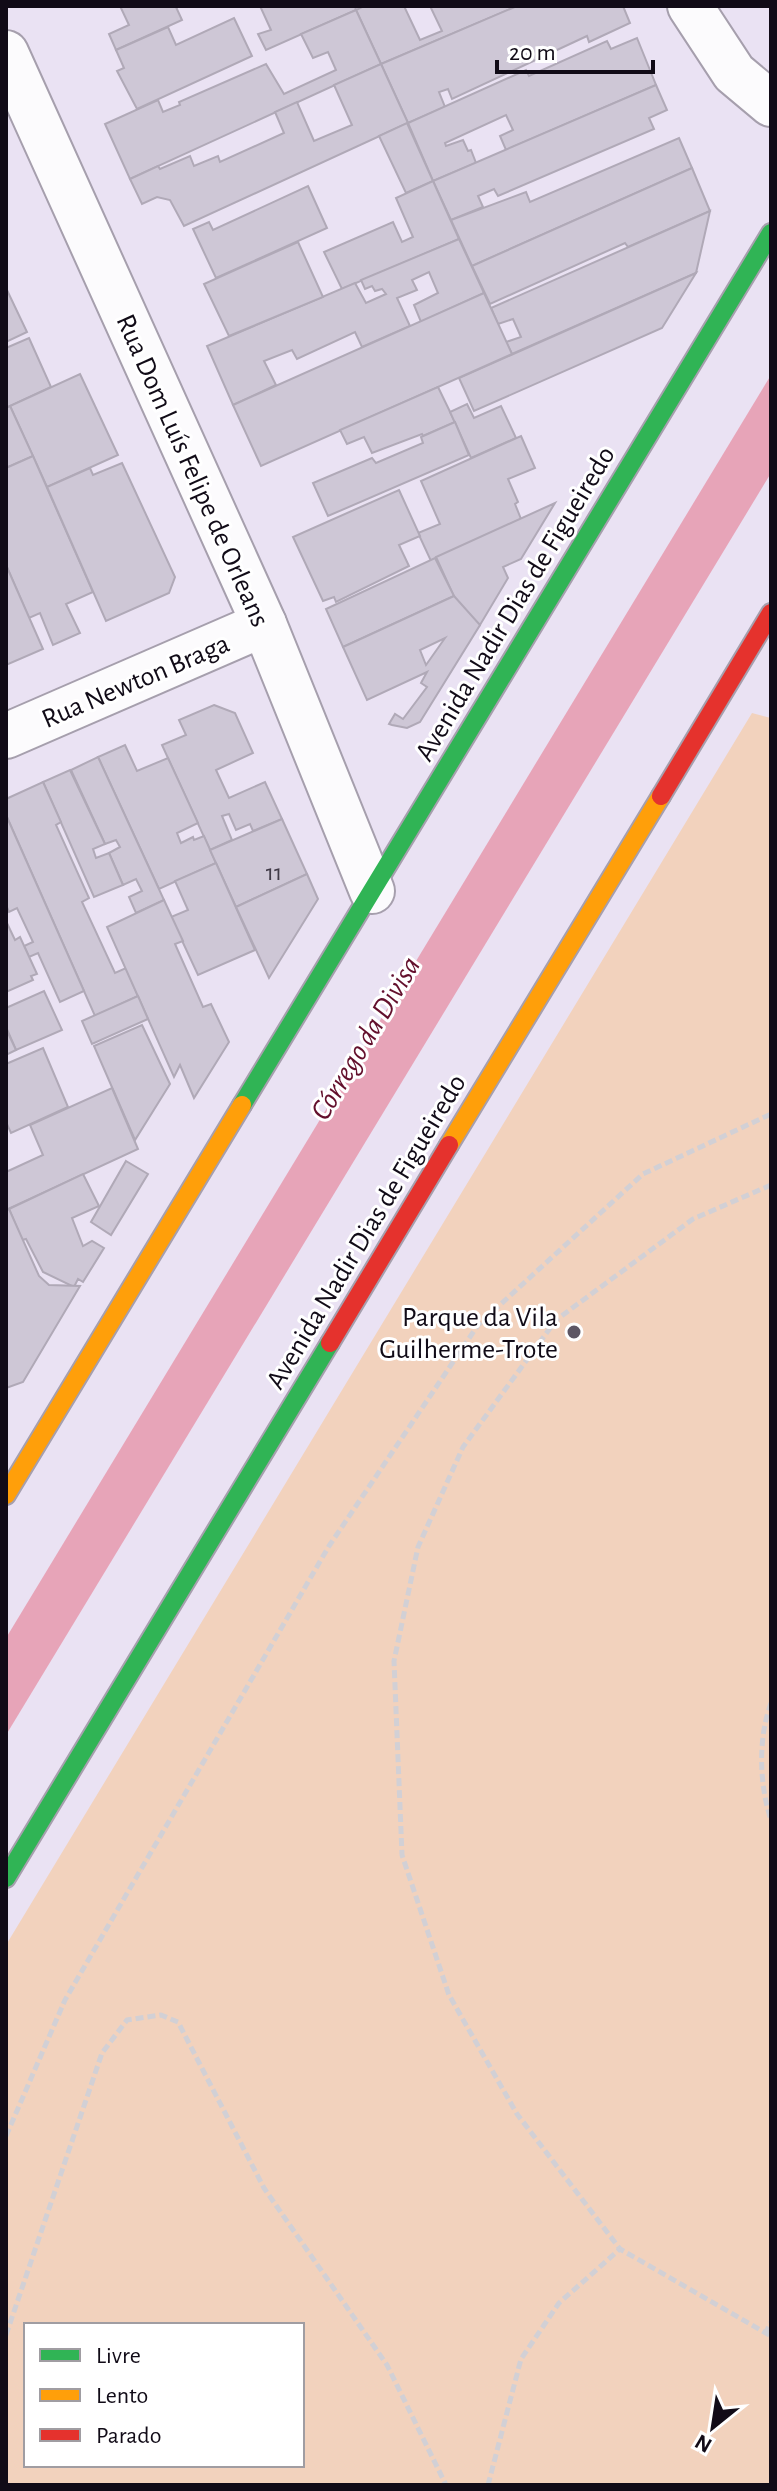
<svg xmlns="http://www.w3.org/2000/svg" width="777" height="2491" font-family="'Alegreya Sans',sans-serif">
  <rect width="100%" height="100%" fill="#eae2f3"/>
  <path fill="#f2d2bd" fill-rule="evenodd" d="M752,713L771,718V2485H6V1945ZM26,2325H302V2465H26Z"/>
  <polygon fill="#e7a4b8" points="771,375 771,473 6,1735 6,1638"/>
  <g fill="#cec7d6" stroke="#b0a9b7" stroke-width="2" fill-rule="evenodd">
    <polygon points="120,6 179,6 176,7 182,20 116,50 109,34 129,25"/>
    <polygon points="260,6 355,6 356,10 266,50 258,34 271,30"/>
    <polygon points="364,6 404,6 420,40 442,31 430,6 517,6 381,64 356,10"/>
    <polygon points="517,6 623,6 630,23 589,42 587,36 452,99 448,89 439,92 445,107 408,123 381,64"/>
    <polygon points="356,10 381,64 130,179 105,124 158,100 163,112 180,105 179,102 266,64 284,94 336,70 328,52 313,58 301,34"/>
    <polygon points="234,18 252,56 137,109 117,71 124,68 116,50 168,27 176,45"/>
    <polygon points="637,38 656,85 506,150 500,136 513,130 506,115 445,143 446,146 463,140 468,151 471,150 476,163 433,181 408,123 526,70 529,76 607,41 611,49"/>
    <polygon points="381,64 408,123 184,226 170,200 157,197 142,204 130,179 158,166 160,169 190,156 194,166 218,156 220,162 284,133 275,112 297,102 314,141 352,125 334,85"/>
    <polygon points="656,85 667,110 649,118 654,129 498,196 494,189 478,196 483,207 451,220 433,181"/>
    <polygon points="407,123 433,181 406,193 379,136"/>
    <polygon points="679,138 692,168 472,266 451,220 526,192 530,202"/>
    <polygon points="692,168 710,211 628,247 625,243 490,304 472,266"/>
    <polygon points="433,181 459,239 342,289 324,252 393,222 402,242 413,237 396,198"/>
    <polygon points="308,186 327,228 216,278 193,229 209,222 213,230"/>
    <polygon points="710,211 696,273 512,354 506,342 521,337 513,319 498,324 491,308"/>
    <polygon points="459,239 484,293 421,322 414,305 438,293 429,272 412,280 417,290 397,298 410,326 362,347 355,332 297,359 292,350 264,361 276,385 233,405 207,346 355,283 366,303 386,294 382,289 375,291 372,286 365,289 361,280"/>
    <polygon points="298,242 323,297 229,336 204,284"/>
    <polygon points="696,273 662,328 474,411 459,378"/>
    <polygon points="6,288 27,332 6,342"/>
    <polygon points="484,293 512,354 261,466 233,405"/>
    <polygon points="29,338 51,387 6,408 6,348"/>
    <polygon points="80,374 118,455 47,487 10,406"/>
    <polygon points="438,387 455,422 423,436 422,434 372,453 364,437 347,444 340,430"/>
    <polygon points="467,404 474,418 501,406 516,438 471,458 450,412"/>
    <polygon points="10,406 33,456 6,468 6,408"/>
    <polygon points="455,422 469,455 328,516 313,483 372,458 376,463 423,443 421,437"/>
    <polygon points="521,436 535,468 508,479 518,502 515,504 521,519 431,561 418,533 440,524 421,481"/>
    <polygon points="33,456 93,592 66,604 80,633 53,645 40,613 29,618 6,565 6,468"/>
    <polygon points="122,463 175,577 169,593 106,621 47,487 90,468 93,475"/>
    <polygon points="399,490 420,536 399,545 409,566 336,602 334,597 323,601 293,537"/>
    <polygon points="555,503 521,559 503,567 508,578 480,625 456,601 436,557"/>
    <polygon points="435,558 454,596 343,647 326,609"/>
    <polygon points="6,565 43,649 6,665"/>
    <path d="M454,596L480,625L420,722L407,728L392,725L389,724L395,714L403,719L427,687L421,683L427,672L367,700L343,647ZM445,638L426,665L420,650Z"/>
    <polygon points="214,705 235,713 253,753 216,770 229,798 265,782 282,819 253,831 250,824 236,830 229,814 222,816 232,840 210,850 162,745 186,735 179,720"/>
    <polygon points="125,745 137,771 168,758 198,823 177,833 181,843 193,837 194,840 204,836 216,863 159,889 98,757"/>
    <polygon points="98,757 164,900 136,913 129,897 142,891 136,879 123,885 109,853 120,847 116,840 105,844 71,770"/>
    <polygon points="70,770 105,844 93,849 96,858 109,853 123,885 94,897 43,782"/>
    <polygon points="43,782 61,822 56,825 89,898 82,902 115,973 126,968 138,996 95,1016 6,815 6,799"/>
    <polygon points="6,815 84,991 60,1002 38,953 29,957 24,946 33,942 17,908 9,912 6,905"/>
    <polygon points="282,819 307,874 236,907 210,850"/>
    <polygon points="216,863 255,950 198,975 171,917 188,910 175,881"/>
    <polygon points="307,874 318,899 269,978 236,907"/>
    <polygon points="164,900 183,941 175,944 203,1007 211,1004 229,1042 194,1098 180,1065 174,1077 107,927"/>
    <polygon points="6,921 15,940 20,937 37,974 31,976 33,980 6,992"/>
    <polygon points="44,991 62,1030 16,1050 6,1027 6,1008"/>
    <polygon points="138,996 148,1019 92,1044 82,1021"/>
    <polygon points="142,1025 170,1084 135,1140 94,1046"/>
    <polygon points="8,1033 16,1050 6,1055 6,1034"/>
    <polygon points="43,1048 68,1107 11,1133 6,1122 6,1064"/>
    <polygon points="112,1088 138,1149 6,1210 6,1172 43,1155 30,1125"/>
    <polygon points="126,1161 148,1174 111,1235 91,1222"/>
    <polygon points="83,1174 99,1206 72,1218 83,1246 92,1241 104,1248 83,1282 78,1279 74,1287 43,1272 26,1239 22,1240 9,1209"/>
    <polygon points="9,1209 39,1276 49,1285 80,1286 23,1382 6,1388 6,1210"/>
  </g>
  <g fill="none" stroke-linecap="round" stroke-linejoin="round">
    <defs>
      <g id="street">
        <polyline points="690,6 734,73 771,104"/>
        <polyline points="6,53 264,624 372,891"/>
        <polyline points="6,736 264,624"/>
      </g>
      <g id="fast">
        <polyline points="242,1105 771,233"/>
        <polyline points="6,1878 330,1343"/>
      </g>
      <g id="slow">
        <polyline points="449,1145 661,796"/>
        <polyline points="6,1495 242,1105"/>
      </g>
      <g id="jam">
        <polyline points="661,796 771,613"/>
        <polyline points="330,1343 449,1145"/>
      </g>
    </defs>
    <use href="#street" stroke="#a69fad" stroke-width="48"/>
    <use href="#fast" stroke="#a69fad" stroke-width="22"/>
    <use href="#slow" stroke="#a69fad" stroke-width="22"/>
    <use href="#jam" stroke="#a69fad" stroke-width="22"/>
    <g stroke="#d2d0d5" stroke-width="5" stroke-dasharray="8 4" stroke-linecap="butt">
      <polyline points="771,1185 693,1219 556,1320 463,1447 418,1547 394,1661 402,1855 449,1995 517,2114 620,2249 771,2336"/>
      <path d="M771,1703C758,1738 759,1784 771,1820"/>
      <polyline points="6,2136 65,2000 329,1546 478,1325 643,1174 771,1114"/>
      <polyline points="765,2334 771,2322"/>
      <polyline points="6,2335 102,2053 127,2020 161,2015 178,2022 264,2188 387,2365 446,2485"/>
      <polyline points="488,2485 521,2359 559,2303 620,2249"/>
    </g>
    <use href="#street" stroke="#fcfbfd" stroke-width="44"/>
    <use href="#fast" stroke="#30b455" stroke-width="18"/>
    <use href="#slow" stroke="#ff9f0a" stroke-width="18"/>
    <use href="#jam" stroke="#e5322d" stroke-width="18"/>
  </g>
  <circle fill="#5d5664" stroke="#fff" stroke-width="3" cx="574" cy="1332" r="8"/>
  <g text-anchor="middle" stroke-width="6" stroke-linejoin="round" paint-order="stroke">
    <g font-size="24" fill="#403a47">
      <text x="274" y="880">11</text>
    </g>
    <g font-size="28" fill="#110b17" stroke="#fff">
      <text transform="translate(194 470) rotate(66)" y="10">Rua Dom Luís Felipe de Orleans</text>
      <text transform="translate(514 603) rotate(-59)" y="10">Avenida Nadir Dias de Figueiredo</text>
      <text transform="translate(135 680) rotate(-23)" y="10">Rua Newton Braga</text>
      <text transform="translate(365 1231) rotate(-59)" y="10">Avenida Nadir Dias de Figueiredo</text>
    </g>
    <g font-size="28" fill="#110b17" stroke="#fff" text-anchor="end">
      <text x="558" y="1326">Parque da Vila<tspan x="558" dy="32">Guilherme-Trote</tspan></text>
    </g>
    <g font-size="30" font-style="italic" fill="#630f2c" stroke="#fff">
      <text transform="translate(365 1038) rotate(-59)" y="10">Córrego da Divisa</text>
    </g>
  </g>
  <rect width="777" height="2491" fill="none" stroke="#110b17" stroke-width="16"/>
  <rect x="24" y="2323" width="280" height="144" fill="#ffffff" stroke="#a09da2" stroke-width="2"/>
  <rect x="40" y="2349" width="40" height="12" fill="#30b455" stroke="#a09da2" stroke-width="2"/>
  <text x="96" y="2363" font-size="24" fill="#110b17">Livre</text>
  <rect x="40" y="2389" width="40" height="12" fill="#ff9f0a" stroke="#a09da2" stroke-width="2"/>
  <text x="96" y="2403" font-size="24" fill="#110b17">Lento</text>
  <rect x="40" y="2429" width="40" height="12" fill="#e5322d" stroke="#a09da2" stroke-width="2"/>
  <text x="96" y="2443" font-size="24" fill="#110b17">Parado</text>
  <g transform="translate(713 2427) rotate(210)" stroke="#ffffff" stroke-width="6" paint-order="stroke">
  <path d="M0-6L14 30L0 20L-14 30Z" fill="#110b17"/>
  <text y="-12" font-size="22" font-weight="bold" text-anchor="middle" fill="#110b17">N</text>
  </g>
  <path d="M497 60v12h156v-12" fill="none" stroke="#110b17" stroke-width="4"/>
  <text x="509" y="60" font-size="24" fill="#110b17" stroke="#ffffff" stroke-width="6" paint-order="stroke">20 m</text>
</svg>
